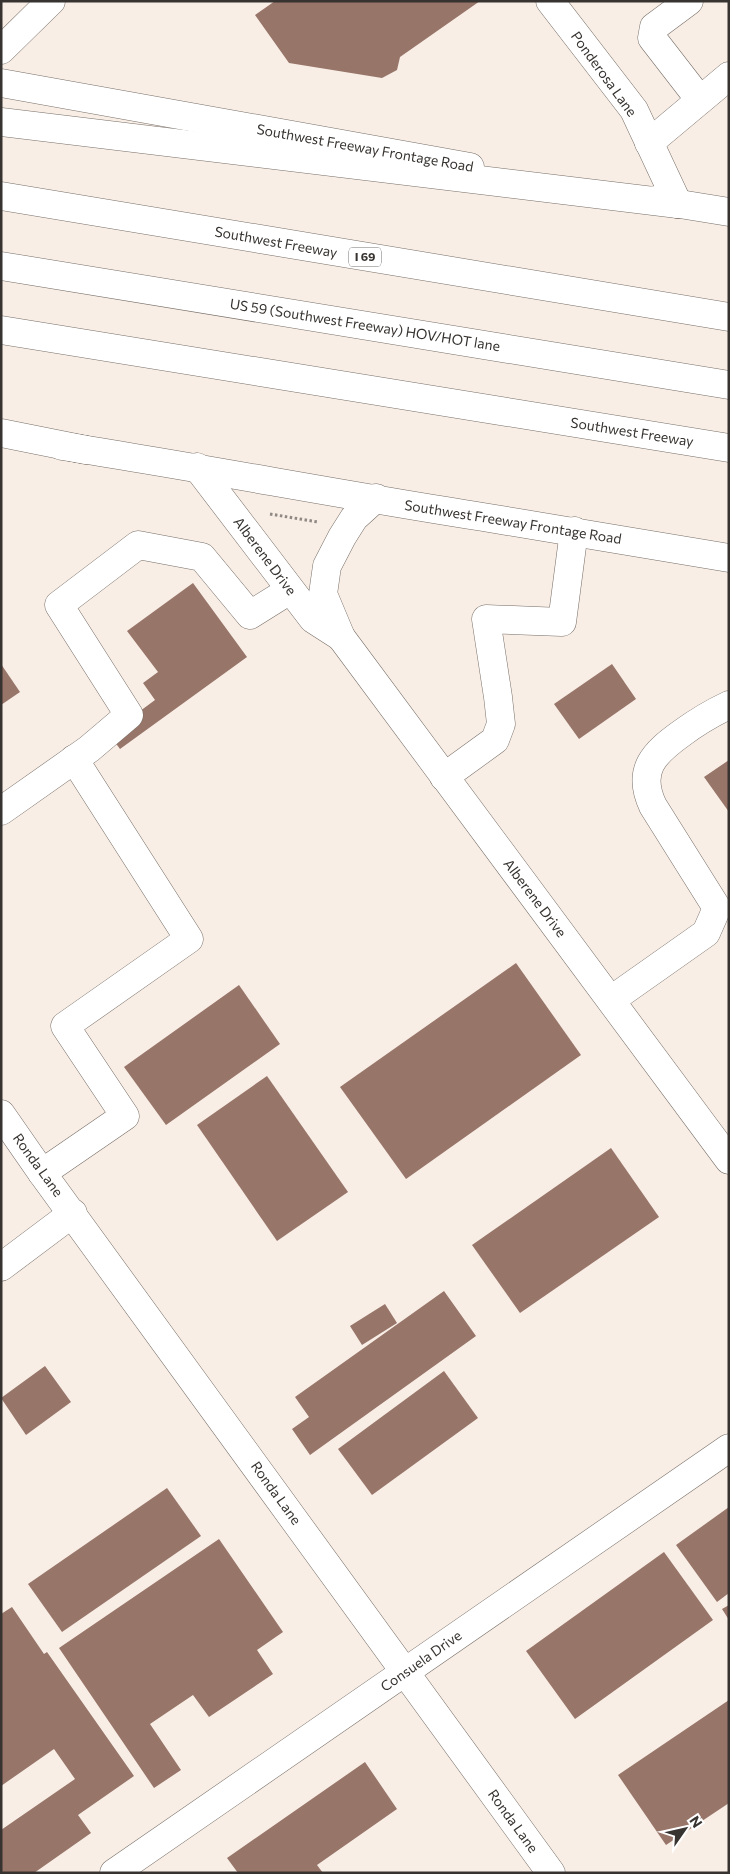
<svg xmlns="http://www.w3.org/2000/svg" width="730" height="1874" font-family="Commissioner,sans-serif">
  <rect width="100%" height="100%" fill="#f8eee6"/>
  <g fill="#987569">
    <polygon points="275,1 480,1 400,57 397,70 382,78 289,63 255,15"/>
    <polygon points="193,583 247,657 120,749 109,734 155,700 143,683 158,672 127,631"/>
    <polygon points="1,664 20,692 1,705"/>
    <polygon points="612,664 636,699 579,739 554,704"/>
    <polygon points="729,760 729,812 704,777"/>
    <polygon points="516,963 581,1055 406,1179 340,1087"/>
    <polygon points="239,985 280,1044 166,1125 124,1067"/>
    <polygon points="267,1076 348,1192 277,1241 197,1125"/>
    <polygon points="611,1148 659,1217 520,1313 472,1245"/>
    <polygon points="444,1291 476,1336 310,1455 292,1429 309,1417 295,1397"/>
    <polygon points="385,1304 397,1323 362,1345 350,1326"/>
    <polygon points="45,1366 71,1402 26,1435 1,1398"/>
    <polygon points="444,1371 478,1418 372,1495 338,1449"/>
    <polygon points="167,1488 201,1536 62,1632 28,1584"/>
    <polygon points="729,1507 729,1593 717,1602 676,1545"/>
    <polygon points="219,1539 283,1632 257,1650 273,1674 209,1717 193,1695 150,1724 181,1770 154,1788 59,1648"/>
    <polygon points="664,1552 713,1620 575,1719 526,1651"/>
    <polygon points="729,1605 729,1620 722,1609"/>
    <polygon points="12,1607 44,1654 47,1652 134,1776 78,1815 91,1833 34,1873 1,1873 1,1830 75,1779 54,1749 1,1786 1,1614"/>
    <polygon points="729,1700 729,1803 666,1845 618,1775"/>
    <polygon points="365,1762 397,1809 317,1865 323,1873 238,1873 227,1858"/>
  </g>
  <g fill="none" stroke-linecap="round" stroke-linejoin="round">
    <defs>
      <g id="minor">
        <polyline points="550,1 634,110 678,204"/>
        <polyline points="689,1 654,27 652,38 700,100"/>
        <polyline points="1,50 51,1"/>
        <polyline points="649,143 729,76"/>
        <polyline points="197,467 313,619 341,637"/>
        <polyline points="376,498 354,518 342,537 327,566 323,594 341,637 729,1160"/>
        <polyline points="444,777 495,740 501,724 498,697 486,619 562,622 574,531"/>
        <polyline points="1,811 89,749 129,715 59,605 138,545 202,557 250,615 290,590"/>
        <path d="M611,1000L706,933L717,908L653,806C636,770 654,753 682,733C697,722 712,713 729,705"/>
        <polyline points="1,1114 42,1173 551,1873"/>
        <polyline points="42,1173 125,1116 65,1026 189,939 74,759"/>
        <polyline points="1,1267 73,1213"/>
        <polyline points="114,1873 729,1448"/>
      </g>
      <g id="major">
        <polyline points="1,83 470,167"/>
        <polyline points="655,200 729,212"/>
        <path d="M62,446C203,468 342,495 483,517C565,531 647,544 729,558"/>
      </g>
      <g id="highway">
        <polyline points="1,122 678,204"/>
        <polyline points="1,196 729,317"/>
        <polyline points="1,266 729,385"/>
        <polyline points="1,330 729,448"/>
        <polyline points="1,433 86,450"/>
      </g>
    </defs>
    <use href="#minor" stroke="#776e67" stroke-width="29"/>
    <use href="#major" stroke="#776e67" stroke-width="29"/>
    <use href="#highway" stroke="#776e67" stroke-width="29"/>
    <polyline stroke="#8f8883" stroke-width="3" stroke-dasharray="2.5 2.5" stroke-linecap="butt" points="270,514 318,522"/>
    <use href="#minor" stroke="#fff" stroke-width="28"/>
    <use href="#major" stroke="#fff" stroke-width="28"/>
    <use href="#highway" stroke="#fff" stroke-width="28"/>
  </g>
  <g text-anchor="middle" stroke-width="4" stroke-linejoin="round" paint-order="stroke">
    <rect fill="#fff" stroke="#73706e" stroke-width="1" x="349" y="247.5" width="32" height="19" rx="4"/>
    <g font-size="12" font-weight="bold" fill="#373330">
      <text x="365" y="261">I 69</text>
    </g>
    <g font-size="14" fill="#373330" stroke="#fff">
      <text transform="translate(604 74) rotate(54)" y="5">Ponderosa Lane</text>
      <text transform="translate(365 148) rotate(10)" y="5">Southwest Freeway Frontage Road</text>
      <text transform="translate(276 242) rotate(10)" y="5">Southwest Freeway</text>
      <text transform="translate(365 325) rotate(9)" y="5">US 59 (Southwest Freeway) HOV/HOT lane</text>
      <text transform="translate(632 432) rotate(9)" y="5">Southwest Freeway</text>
      <text transform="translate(513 522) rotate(9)" y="5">Southwest Freeway Frontage Road</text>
      <text transform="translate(265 556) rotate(53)" y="5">Alberene Drive</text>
      <text transform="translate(535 898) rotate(53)" y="5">Alberene Drive</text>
      <text transform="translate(38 1165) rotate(54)" y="5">Ronda Lane</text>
      <text transform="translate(276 1493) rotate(54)" y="5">Ronda Lane</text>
      <text transform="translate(421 1661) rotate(-35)" y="5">Consuela Drive</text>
      <text transform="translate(513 1821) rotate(54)" y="5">Ronda Lane</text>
    </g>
  </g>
  <rect width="730" height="1874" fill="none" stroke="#373330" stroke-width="5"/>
  <g transform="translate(685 1829) rotate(56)" stroke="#ffffff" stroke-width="4" paint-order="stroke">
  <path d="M0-4L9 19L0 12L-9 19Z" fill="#373330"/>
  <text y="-8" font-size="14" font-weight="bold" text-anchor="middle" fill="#373330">N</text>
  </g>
</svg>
